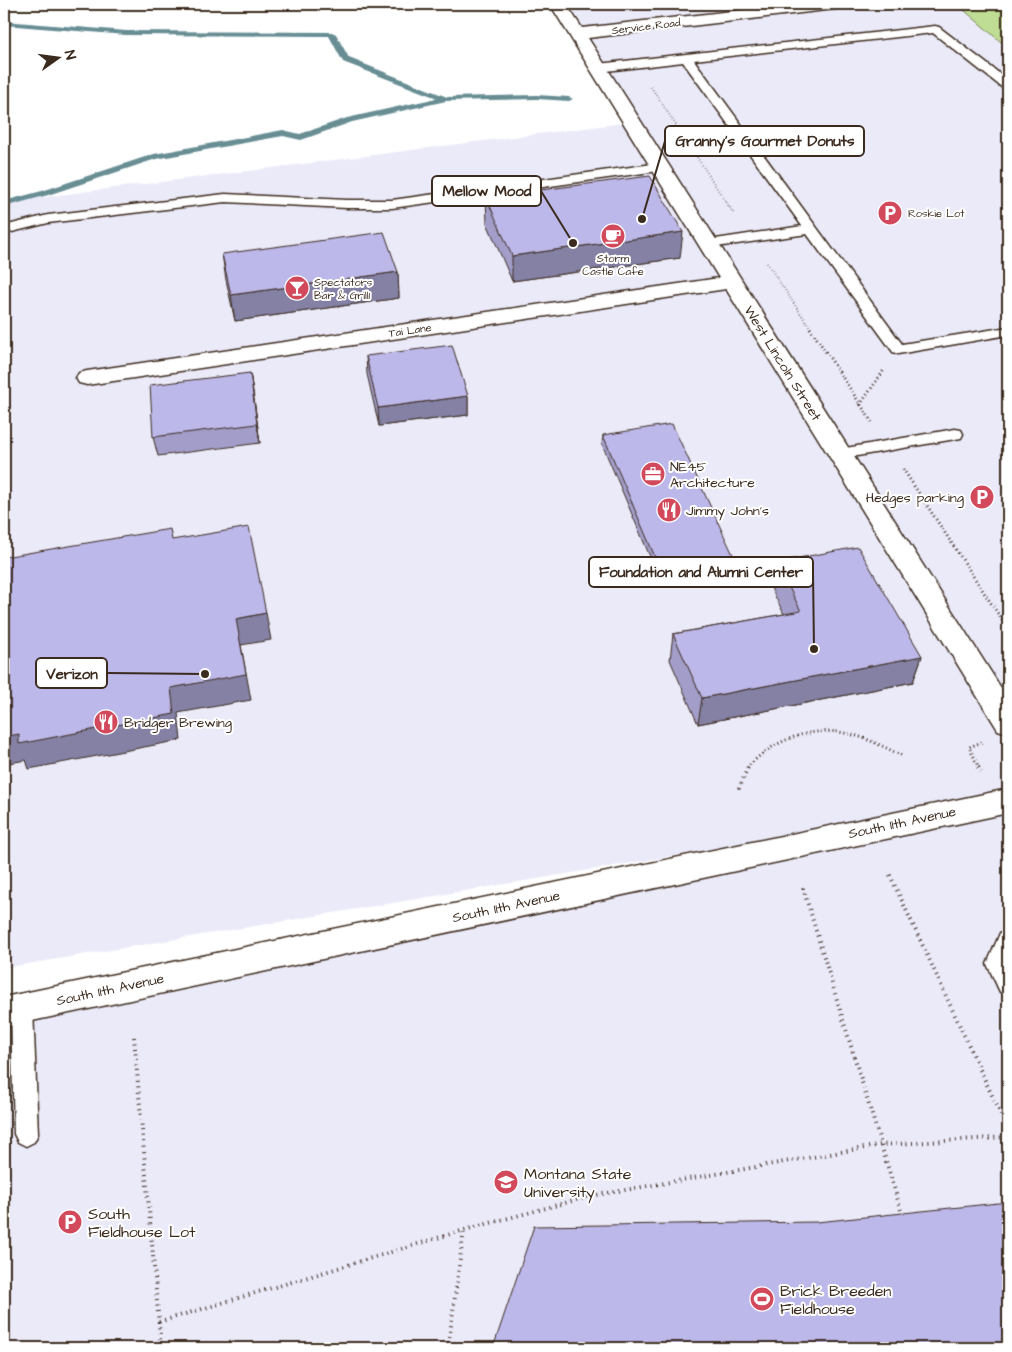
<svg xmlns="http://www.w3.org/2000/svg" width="1012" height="1352" font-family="'Architects Daughter',sans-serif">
  <rect width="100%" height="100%" fill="#fff"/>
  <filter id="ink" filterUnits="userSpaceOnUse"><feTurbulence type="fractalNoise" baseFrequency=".02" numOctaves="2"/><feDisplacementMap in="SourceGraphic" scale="10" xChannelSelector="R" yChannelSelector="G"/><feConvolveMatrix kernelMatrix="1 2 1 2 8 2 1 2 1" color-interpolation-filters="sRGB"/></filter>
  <g filter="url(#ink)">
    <g fill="#ebeaf9">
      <polygon points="558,4 1008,4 1008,800 4,968 4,202 632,122"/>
      <polygon points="1008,802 1008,1348 4,1348 4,1017"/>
    </g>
    <polygon fill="#bfdd95" stroke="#7d845a" points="957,4 1008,4 1008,48"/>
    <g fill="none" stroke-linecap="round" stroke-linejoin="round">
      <polygon fill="#678e94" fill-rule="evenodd" points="4,21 126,31 332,32 336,34 349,58 447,97 537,95 569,97 573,99 569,101 537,99 446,101 352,122 301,140 283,136 156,159 48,195 4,207 4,201 42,191 154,154 283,130 300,134 347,118 437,98 343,62 329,36 126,35 4,25"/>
      <defs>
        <g id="lane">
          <polygon points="935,26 939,27 1008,80 1008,90 1004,89 933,33 694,60 902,344 1008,327 1008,335 898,354 893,352 807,234 709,248 704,247 702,244 709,240 802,226 683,62 598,72 592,68 598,64"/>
          <polygon points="660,163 667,167 665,170 392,208 347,208 225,202 48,223 4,234 4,226 48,215 225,194 347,200 392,200"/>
          <polygon points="955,429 961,430 963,434 961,438 840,459 834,458 832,454 834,450 840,449"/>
          <polygon points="1008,930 1008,995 1000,992 987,964 1000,933"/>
          <polygon points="22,998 30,1001 33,1008 38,1134 34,1142 26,1146 18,1142 14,1134 11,1008 14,1001"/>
        </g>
        <polygon id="street" points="550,4 566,4 582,28 795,4 843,4 841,7 835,9 588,38 1008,699 1008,733 998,730 726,289 87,385 79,383 76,378 79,373 87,371 719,278"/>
        <polygon id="secondary" points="1008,789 1008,813 4,1027 4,997"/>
      </defs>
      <use href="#lane" stroke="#3b2a1e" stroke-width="3"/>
      <use href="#street" stroke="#3b2a1e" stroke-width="3"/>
      <use href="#secondary" stroke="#3b2a1e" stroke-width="3"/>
      <g stroke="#3b2a1e" stroke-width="2" stroke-dasharray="0.5 2.5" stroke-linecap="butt">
        <polyline points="651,87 734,214"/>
        <polyline points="767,263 811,329"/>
      </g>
      <g stroke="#3b2a1e" stroke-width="3" stroke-dasharray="1 3" stroke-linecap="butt">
        <polyline points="810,328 872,422"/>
        <polyline points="860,405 884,370"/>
        <polyline points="903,469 1008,629"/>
        <path d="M747,768C772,740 812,725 849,734C868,738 886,748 903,756"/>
        <polyline points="979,768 969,747 982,742"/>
      </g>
      <g stroke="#3b2a1e" stroke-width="4" stroke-dasharray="1 4.5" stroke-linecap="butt">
        <polyline points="978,767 981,772"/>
        <polyline points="739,789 748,767"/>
        <polyline points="890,875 1008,1130"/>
        <polyline points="803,888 903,1217"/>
        <polyline points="134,1037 161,1348"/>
        <polyline points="159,1322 464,1230 591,1196 881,1145 1008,1137"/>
        <polyline points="448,1348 464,1230"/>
      </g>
      <use href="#lane" fill="#fff" fill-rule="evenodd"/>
      <use href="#street" fill="#fff" fill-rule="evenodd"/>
      <use href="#secondary" fill="#fff" fill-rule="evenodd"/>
    </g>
    <g fill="#a39ec9" stroke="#3b2a1e">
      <polygon points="486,197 680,258 512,281 487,223"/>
      <polygon points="222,254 398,272 399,298 235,321 226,280"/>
      <polygon points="366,356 468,396 468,415 379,426 367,374"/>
      <polygon points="250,373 260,443 158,456 153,437"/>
      <polygon points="603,435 735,559 733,568 660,580 602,444"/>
      <polygon points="776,562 922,656 913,682 698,724 670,660 673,634 784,614 771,588"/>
    </g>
    <g fill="#8481a4" stroke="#3b2a1e">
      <polygon points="683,232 680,258 512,281 512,256"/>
      <polygon points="398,272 399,298 235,321 231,295"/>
      <polygon points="250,373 253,391 260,443 257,424"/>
      <polygon points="468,396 468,415 379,426 378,408"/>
      <polygon points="735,559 733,568 660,580 661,571"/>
      <polygon points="266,613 271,640 241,645 251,700 178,713 181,740 29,769 26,760 4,764 4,737 171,688 236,619"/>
      <polygon points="922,656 913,682 698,724 702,698"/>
    </g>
    <g fill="#bdb8ea" stroke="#3b2a1e">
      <polygon points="650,176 683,232 512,256 486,197"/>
      <polygon points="384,232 398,272 231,295 222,254"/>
      <polygon points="452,345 468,396 378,408 366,356"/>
      <polygon points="250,373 257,424 153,437 150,385"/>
      <polygon points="672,424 735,559 661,571 603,435"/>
      <polygon points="249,527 266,613 236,619 246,674 171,688 174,714 19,744 19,734 4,737 4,557 170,529 172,540"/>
      <polygon points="858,547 922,656 702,698 673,634 801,611 776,562"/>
      <polygon points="1008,1202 1008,1348 493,1348 534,1226 817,1222"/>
    </g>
  </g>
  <defs>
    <symbol id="parking-disc" viewBox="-11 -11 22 22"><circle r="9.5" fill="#d1495b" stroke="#fff"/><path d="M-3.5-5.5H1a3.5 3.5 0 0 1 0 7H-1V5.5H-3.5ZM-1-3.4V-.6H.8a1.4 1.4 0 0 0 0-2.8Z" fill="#fff"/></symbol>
    <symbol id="cafe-disc" viewBox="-11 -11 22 22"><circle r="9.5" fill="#d1495b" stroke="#fff"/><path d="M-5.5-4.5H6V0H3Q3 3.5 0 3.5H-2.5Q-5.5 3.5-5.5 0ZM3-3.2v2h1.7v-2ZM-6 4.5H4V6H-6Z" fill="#fff"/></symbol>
    <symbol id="bar-disc" viewBox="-11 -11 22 22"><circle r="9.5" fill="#d1495b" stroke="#fff"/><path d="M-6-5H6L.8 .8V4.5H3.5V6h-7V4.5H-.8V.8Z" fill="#fff"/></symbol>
    <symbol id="office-disc" viewBox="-11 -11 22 22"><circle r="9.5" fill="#d1495b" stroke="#fff"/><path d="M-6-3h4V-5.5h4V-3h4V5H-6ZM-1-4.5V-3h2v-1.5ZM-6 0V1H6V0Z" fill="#fff"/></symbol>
    <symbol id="restaurant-disc" viewBox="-11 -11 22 22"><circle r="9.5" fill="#d1495b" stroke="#fff"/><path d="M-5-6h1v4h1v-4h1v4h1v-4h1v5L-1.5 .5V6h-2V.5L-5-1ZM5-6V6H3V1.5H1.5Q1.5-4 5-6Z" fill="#fff"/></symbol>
    <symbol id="university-disc" viewBox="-11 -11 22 22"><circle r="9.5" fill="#d1495b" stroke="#fff"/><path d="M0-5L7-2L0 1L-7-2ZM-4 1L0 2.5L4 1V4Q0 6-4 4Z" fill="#fff"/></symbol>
    <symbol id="stadium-disc" viewBox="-11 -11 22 22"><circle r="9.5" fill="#d1495b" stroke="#fff"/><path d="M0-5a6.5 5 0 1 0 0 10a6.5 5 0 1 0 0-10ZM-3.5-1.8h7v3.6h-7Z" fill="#fff"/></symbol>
  </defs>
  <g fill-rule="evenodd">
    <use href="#parking-disc" x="876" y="199" width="28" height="28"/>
    <use href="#cafe-disc" x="599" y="222" width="28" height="28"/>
    <use href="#bar-disc" x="283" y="274" width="28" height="28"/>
    <use href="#office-disc" x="639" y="460" width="28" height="28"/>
    <use href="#parking-disc" x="968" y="483" width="28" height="28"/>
    <use href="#restaurant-disc" x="655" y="496" width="28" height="28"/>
    <use href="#restaurant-disc" x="92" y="708" width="28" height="28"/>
    <use href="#university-disc" x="492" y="1168" width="28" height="28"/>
    <use href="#parking-disc" x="56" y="1208" width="28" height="28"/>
    <use href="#stadium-disc" x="748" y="1285" width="28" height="28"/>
  </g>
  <g text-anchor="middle" stroke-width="4" stroke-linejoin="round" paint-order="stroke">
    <g font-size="11" fill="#3b2a1e" stroke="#fff">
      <text transform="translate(646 26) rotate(-7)" y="4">Service Road</text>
      <text transform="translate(410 330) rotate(-8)" y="4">Tai Lane</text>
    </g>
    <g font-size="11" fill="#3b2a1e" stroke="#fff" text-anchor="start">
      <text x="908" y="217">Roskie Lot</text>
      <text x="613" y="262" text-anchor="middle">Storm<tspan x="613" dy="13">Castle Cafe</tspan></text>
      <text x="314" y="286">Spectators<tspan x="314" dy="13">Bar &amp; Grill1</tspan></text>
    </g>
    <g font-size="14" fill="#3b2a1e" stroke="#fff">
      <text transform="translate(783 363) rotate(58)" y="5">West Lincoln Street</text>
      <text transform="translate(902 822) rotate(-12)" y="5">South 11th Avenue</text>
      <text transform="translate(506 906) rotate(-12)" y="5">South 11th Avenue</text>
      <text transform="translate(110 989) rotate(-12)" y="5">South 11th Avenue</text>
    </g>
    <g font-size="14" fill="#3b2a1e" stroke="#fff" text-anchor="start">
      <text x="670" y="471">NE45<tspan x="670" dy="16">Architecture</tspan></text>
      <text x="964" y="502" text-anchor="end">Hedges parking</text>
      <text x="686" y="515">Jimmy John's</text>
      <text x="124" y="727">Bridger Brewing</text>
    </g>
    <g font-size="16" fill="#3b2a1e" stroke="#fff" text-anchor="start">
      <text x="524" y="1179">Montana State<tspan x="524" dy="18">University</tspan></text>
      <text x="88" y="1219">South<tspan x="88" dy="18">Fieldhouse Lot</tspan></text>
      <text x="780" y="1296">Brick Breeden<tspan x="780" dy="18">Fieldhouse</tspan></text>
    </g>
  </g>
  <path fill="none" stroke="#3b2a1e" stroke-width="2" d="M642 219L665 141M573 243L541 191M814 649L813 572M205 674L107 673"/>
  <g fill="#3b2a1e" stroke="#fff" stroke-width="2">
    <circle cx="642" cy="219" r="5"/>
    <circle cx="573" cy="243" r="5"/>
    <circle cx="814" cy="649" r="5"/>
    <circle cx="205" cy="674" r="5"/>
  </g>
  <g fill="#fff" stroke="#3b2a1e" stroke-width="2">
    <rect x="665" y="126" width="199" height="30" rx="5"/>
    <rect x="432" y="176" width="109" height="30" rx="5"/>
    <rect x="589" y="557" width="224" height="30" rx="5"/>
    <rect x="36" y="658" width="71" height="30" rx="5"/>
  </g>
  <g font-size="15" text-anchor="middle" font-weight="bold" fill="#3b2a1e">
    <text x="765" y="146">Granny's Gourmet Donuts</text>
    <text x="487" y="196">Mellow Mood</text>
    <text x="701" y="577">Foundation and Alumni Center</text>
    <text x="72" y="679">Verizon</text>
  </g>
  <rect width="1012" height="1352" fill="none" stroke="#fff" stroke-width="20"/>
  <rect x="10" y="10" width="992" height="1332" fill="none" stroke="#3b2a1e" stroke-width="2" filter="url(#ink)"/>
  <g transform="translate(58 58) rotate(76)" stroke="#ffffff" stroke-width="4" paint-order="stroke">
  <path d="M0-4L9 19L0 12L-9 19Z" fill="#3b2a1e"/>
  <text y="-8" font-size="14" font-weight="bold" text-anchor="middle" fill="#3b2a1e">N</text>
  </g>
</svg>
